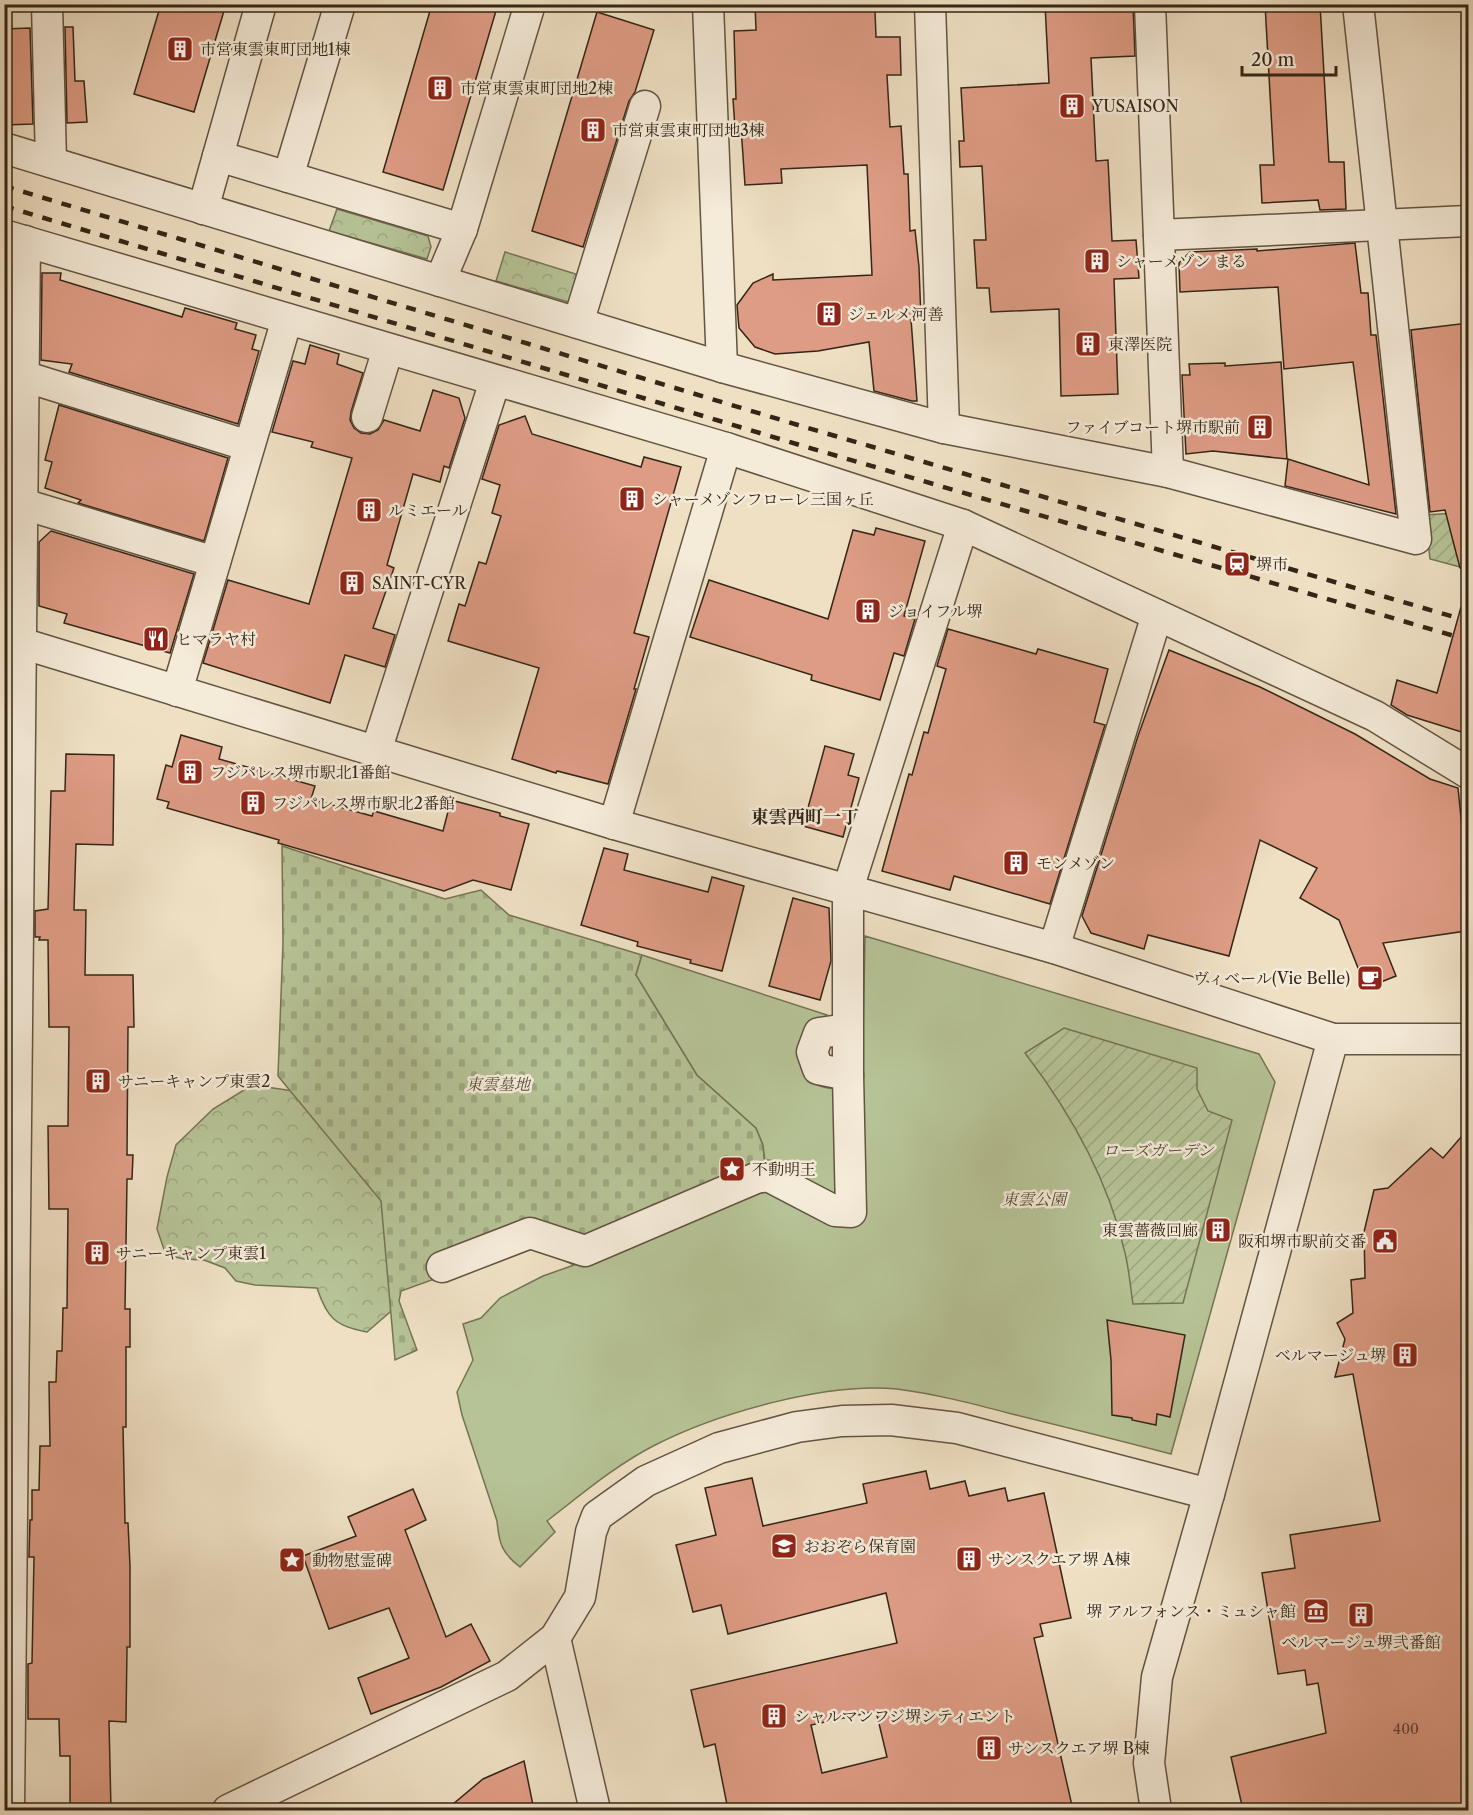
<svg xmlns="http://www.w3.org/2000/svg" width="1473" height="1815" font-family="'Libre Caslon Text','Noto Serif JP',serif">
  <defs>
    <pattern id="forest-crowns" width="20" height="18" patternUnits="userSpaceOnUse" patternTransform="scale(1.5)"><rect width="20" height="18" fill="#b6c396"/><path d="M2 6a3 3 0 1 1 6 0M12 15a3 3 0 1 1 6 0" fill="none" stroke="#9da781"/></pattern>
    <pattern id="cemetery-stones" width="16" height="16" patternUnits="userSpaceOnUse" patternTransform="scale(1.5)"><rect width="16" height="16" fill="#b6c396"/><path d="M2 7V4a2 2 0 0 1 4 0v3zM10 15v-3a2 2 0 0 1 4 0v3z" fill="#9da781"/></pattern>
    <pattern id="garden-furrows" width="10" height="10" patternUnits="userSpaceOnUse" patternTransform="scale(1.5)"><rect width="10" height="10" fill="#b6c396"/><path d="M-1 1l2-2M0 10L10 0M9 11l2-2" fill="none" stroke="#9da781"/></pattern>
  </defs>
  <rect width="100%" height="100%" fill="#efe0c4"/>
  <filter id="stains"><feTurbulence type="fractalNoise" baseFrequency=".00333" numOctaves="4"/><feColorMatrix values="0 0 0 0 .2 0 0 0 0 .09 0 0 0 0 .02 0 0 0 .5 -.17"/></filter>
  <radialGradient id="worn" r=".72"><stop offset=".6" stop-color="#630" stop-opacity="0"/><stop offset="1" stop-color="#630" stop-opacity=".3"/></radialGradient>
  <g fill="url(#forest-crowns)" stroke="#757456" stroke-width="1.5">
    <polygon points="337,209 428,236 431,247 427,259 329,231"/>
    <polygon points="505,252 582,276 572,303 496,281"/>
    <path d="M252,1085L362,1101L404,1279L390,1312L367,1332C335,1326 327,1318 317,1288L255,1285L236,1281L225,1268L204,1260L184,1259L166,1255L157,1229L167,1177L176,1145L213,1109Z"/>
  </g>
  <polygon fill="url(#cemetery-stones)" stroke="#757456" stroke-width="1.5" points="282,846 445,899 481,890 509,915 642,955 636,975 697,1075 756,1128 763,1145 765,1168 763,1188 574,1265 529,1245 401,1291 399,1301 417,1350 395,1360 381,1201 278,1076 283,943"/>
  <path fill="#b6c396" stroke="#757456" stroke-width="1.5" d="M865,936L1259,1054L1275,1082L1171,1454C1118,1440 1065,1427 1012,1414C974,1404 936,1394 897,1389C826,1382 718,1413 655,1445C616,1465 582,1494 547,1521L555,1532L520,1567C502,1553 499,1544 497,1521L462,1415L457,1392L473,1360L463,1324L481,1318L500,1298L543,1276L574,1265L768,1186L763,1145L756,1128L697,1075L636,975L642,955L827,1015C821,1019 813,1023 808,1028C793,1045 796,1073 816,1084C830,1092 848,1087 862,1085Z"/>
  <g fill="url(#garden-furrows)" stroke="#757456" stroke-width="1.5">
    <polygon points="1455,513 1460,567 1430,559 1425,515"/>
    <path d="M1064,1028L1197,1068V1089L1208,1111L1232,1120L1183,1303L1133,1304C1130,1285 1129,1267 1124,1249C1107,1176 1070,1112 1025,1053Z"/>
  </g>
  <g fill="#de9c85" stroke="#342616" stroke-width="1.5" fill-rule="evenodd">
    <polygon points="161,4 226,4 194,112 134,94"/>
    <polygon points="432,4 498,4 443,190 383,172"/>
    <polygon points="755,4 872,4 873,11 875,11 876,37 900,37 901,75 887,75 890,127 901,126 904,174 908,174 910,231 915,230 919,267 921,319 911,319 917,401 912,401 874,391 869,342 818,351 775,354 755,347 739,328 737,305 753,283 773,274 773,280 872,275 867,165 781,169 782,183 745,185 741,127 735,128 733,99 736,99 734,31 756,30"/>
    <polygon points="1045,4 1133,4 1135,56 1091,58 1096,161 1108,160 1112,241 1136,240 1139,278 1114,279 1118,394 1061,396 1059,309 991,312 989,288 977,288 974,240 986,240 982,166 960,167 959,141 964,141 961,88 1049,83"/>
    <polygon points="1265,4 1320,4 1329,162 1344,162 1346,209 1320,210 1318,200 1262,203 1260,165 1274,165"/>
    <polygon points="597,12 654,30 635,92 629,101 583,247 532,231"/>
    <polygon points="65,27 73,27 75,81 84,81 87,122 67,123"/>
    <polygon points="30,28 33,124 4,125 4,29"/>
    <polygon points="1355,243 1361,293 1368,293 1371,335 1376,335 1396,514 1285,486 1288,459 1369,485 1353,362 1284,369 1278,287 1180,292 1179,263 1190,252 1257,249 1257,251"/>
    <polygon points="42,273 61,273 60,280 182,317 185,308 213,316 237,323 235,329 256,335 252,349 259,351 238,424 69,372 72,364 41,360"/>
    <polygon points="1468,323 1468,567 1460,568 1445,510 1430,512 1411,330"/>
    <polygon points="310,345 339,354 337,364 363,373 351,412 350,420 354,428 361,433 370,434 378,430 384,420 420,431 433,390 459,398 465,418 449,468 444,466 440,482 413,474 387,565 394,568 373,628 395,635 385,667 345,655 330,703 203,663 228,580 309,604 352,458 311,447 313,442 272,432 293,361 305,364"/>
    <polygon points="1281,362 1287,459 1213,451 1186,454 1182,375 1190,375 1189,364 1225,363 1225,366"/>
    <polygon points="59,405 228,458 204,541 78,503 81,500 45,488 52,462 45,460"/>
    <polygon points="525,416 532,434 641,467 644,457 681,467 634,633 649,637 634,689 636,689 608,784 557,771 556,773 512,759 539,668 448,641 459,604 465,606 479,562 486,564 501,516 492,513 500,485 482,479 499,425"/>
    <polygon points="876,528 925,541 904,616 915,619 904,656 894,653 880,700 811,680 812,675 690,637 709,580 828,619 853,530 874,535"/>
    <polygon points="51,531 194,574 170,653 64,623 67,614 39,606 39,542"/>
    <polygon points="1461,607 1468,608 1468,734 1407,715 1391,705 1397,680 1437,693"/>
    <polygon points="948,629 1036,654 1038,649 1108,669 1094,722 1105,725 1050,904 954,876 950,890 882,871 909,774 912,775 924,732 928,733 946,669 937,666"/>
    <polygon points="1169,650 1260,687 1355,734 1430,779 1458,788 1468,888 1468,907 1463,908 1466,931 1383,943 1396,976 1366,988 1339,920 1300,898 1317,868 1260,840 1229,956 1148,935 1144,949 1091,933 1082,916 1138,736"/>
    <polygon points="181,735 222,747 219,759 315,786 311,799 372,816 374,811 443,831 451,800 500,813 500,816 529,824 511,890 473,880 444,891 278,843 279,840 167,808 169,802 157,799 166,765 172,767"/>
    <polygon points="825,746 854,754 848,775 859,778 843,837 803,826"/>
    <polygon points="66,754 114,755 113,845 76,844 74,910 86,910 85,975 133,975 134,1027 128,1027 127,1155 133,1155 132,1179 127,1179 125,1309 130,1309 130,1347 126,1347 126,1427 123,1427 125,1523 128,1523 130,1566 130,1647 127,1647 126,1722 109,1721 111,1810 70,1810 70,1756 60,1756 59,1719 28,1719 28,1664 32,1663 34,1557 29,1557 30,1520 32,1520 32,1490 39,1490 40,1446 50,1446 49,1382 56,1382 57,1351 62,1351 63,1308 67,1308 68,1209 49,1209 48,1126 68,1126 69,1027 49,1027 48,940 39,940 40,937 35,937 35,911 48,909 51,791 65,791"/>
    <polygon points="604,848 628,854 624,870 708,892 712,877 744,886 722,971 690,963 691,960 637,946 638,942 581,925"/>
    <polygon points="793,898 829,908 831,961 820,1000 769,986"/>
    <polygon points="1468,1129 1468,1810 1243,1810 1231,1757 1326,1733 1318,1683 1307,1685 1305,1670 1278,1674 1262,1573 1295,1568 1290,1535 1380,1521 1353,1374 1335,1377 1345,1339 1337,1323 1353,1313 1351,1280 1365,1278 1364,1232 1374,1190 1388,1188 1431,1148 1443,1158"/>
    <polygon points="1107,1320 1185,1335 1170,1417 1157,1414 1156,1425 1132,1420 1132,1418 1112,1415 1111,1360"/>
    <path d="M926,1471L930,1489L965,1481L969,1496L1005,1488L1008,1501L1044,1493L1071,1618L1040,1624L1043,1636L1034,1638L1073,1810H728L715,1744L704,1747L691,1690L897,1643L886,1593L728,1634L721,1605L693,1612L676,1545L716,1535L705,1488L752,1478L763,1526L867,1503L863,1484ZM876,1711L887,1757L822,1773L811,1725Z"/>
    <polygon points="413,1489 426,1520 405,1530 446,1637 471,1624 490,1661 441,1687 371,1714 358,1678 409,1658 389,1608 329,1629 303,1556 356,1536 348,1517"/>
    <polygon points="524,1761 534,1810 446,1810 483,1779"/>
  </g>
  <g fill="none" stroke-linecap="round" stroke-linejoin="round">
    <defs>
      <g id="minor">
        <polyline points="47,4 51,162"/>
        <polyline points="708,4 722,367"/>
        <polyline points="930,4 944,428"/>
        <polyline points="1150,4 1168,472"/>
        <polyline points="4,148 722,367 944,428 1168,472 1416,539 1358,4"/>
        <polyline points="218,156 462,229"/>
        <polyline points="288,177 340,4"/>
        <polyline points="203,209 261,4"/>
        <polyline points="1159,235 1468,221"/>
        <polyline points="7,236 726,448 963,525 1375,716 1468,773"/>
        <polyline points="440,281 462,229 530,4"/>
        <polyline points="578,323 645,106"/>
        <polyline points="23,376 249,446"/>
        <polyline points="367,417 388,349"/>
        <polyline points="23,504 215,562"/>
        <polyline points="4,643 21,643 614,824 1054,948 1333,1039 1468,1039"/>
        <polyline points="177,691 287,319"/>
        <polyline points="376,751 495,381"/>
        <polyline points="614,824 726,448"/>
        <polyline points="1054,948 1157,615"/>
        <polyline points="848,1029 848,1075 818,1069 812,1052 819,1033 848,1029 848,889 963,525"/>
        <polyline points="442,1267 530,1233 585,1251 756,1178 768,1176 835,1211 851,1212 848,1075"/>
        <polyline points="555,1638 595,1810"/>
        <polyline points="9,1810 25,241"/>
        <polyline points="228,1810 507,1676 555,1638 580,1597 591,1532 597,1516 646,1481 719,1448 797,1427 842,1421 891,1420 957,1428 1209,1494"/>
        <polyline points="1156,1810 1149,1763 1157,1677 1209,1494 1333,1039"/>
      </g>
    </defs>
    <use href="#minor" stroke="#635442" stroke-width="33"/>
    <use href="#minor" stroke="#f5ebd9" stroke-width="30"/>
    <g stroke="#342616" stroke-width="4.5" stroke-dasharray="10 10" stroke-linecap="butt">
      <polyline points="4,186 808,428 1468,621"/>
      <polyline points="4,206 803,446 1468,640"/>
    </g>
  </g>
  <defs>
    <symbol id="building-square" viewBox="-11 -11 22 22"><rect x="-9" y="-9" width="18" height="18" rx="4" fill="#8f2418" stroke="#f5ebd9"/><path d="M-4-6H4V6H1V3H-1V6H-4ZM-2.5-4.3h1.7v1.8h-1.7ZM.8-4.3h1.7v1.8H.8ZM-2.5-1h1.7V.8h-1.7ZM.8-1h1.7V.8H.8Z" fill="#fff"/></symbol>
    <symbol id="station-square" viewBox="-11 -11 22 22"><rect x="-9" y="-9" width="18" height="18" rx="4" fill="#8f2418" stroke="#f5ebd9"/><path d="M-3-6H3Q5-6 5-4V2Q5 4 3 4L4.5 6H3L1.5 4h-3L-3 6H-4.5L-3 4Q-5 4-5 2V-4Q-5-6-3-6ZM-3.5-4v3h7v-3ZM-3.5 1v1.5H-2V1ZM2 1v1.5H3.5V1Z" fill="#fff"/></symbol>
    <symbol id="restaurant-square" viewBox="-11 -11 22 22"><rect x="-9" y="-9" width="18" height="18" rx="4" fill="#8f2418" stroke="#f5ebd9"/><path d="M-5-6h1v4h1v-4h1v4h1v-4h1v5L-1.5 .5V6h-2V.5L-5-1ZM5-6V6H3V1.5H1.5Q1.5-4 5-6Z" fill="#fff"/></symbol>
    <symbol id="cafe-square" viewBox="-11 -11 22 22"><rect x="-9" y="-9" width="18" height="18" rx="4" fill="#8f2418" stroke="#f5ebd9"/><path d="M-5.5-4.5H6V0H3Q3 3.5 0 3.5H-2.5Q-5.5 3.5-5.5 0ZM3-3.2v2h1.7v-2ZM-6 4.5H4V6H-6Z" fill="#fff"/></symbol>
    <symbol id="sight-square" viewBox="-11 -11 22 22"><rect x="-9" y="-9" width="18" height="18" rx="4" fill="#8f2418" stroke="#f5ebd9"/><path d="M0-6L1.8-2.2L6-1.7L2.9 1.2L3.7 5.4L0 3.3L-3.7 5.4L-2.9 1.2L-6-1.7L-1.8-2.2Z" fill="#fff"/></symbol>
    <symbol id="civic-square" viewBox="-11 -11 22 22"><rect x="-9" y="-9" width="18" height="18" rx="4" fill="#8f2418" stroke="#f5ebd9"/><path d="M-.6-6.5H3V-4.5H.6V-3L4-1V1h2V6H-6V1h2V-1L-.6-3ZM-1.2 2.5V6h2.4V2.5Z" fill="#fff"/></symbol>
    <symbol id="school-square" viewBox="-11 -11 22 22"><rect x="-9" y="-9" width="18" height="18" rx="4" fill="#8f2418" stroke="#f5ebd9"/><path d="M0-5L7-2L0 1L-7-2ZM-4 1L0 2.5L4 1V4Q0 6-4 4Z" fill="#fff"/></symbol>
    <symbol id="museum-square" viewBox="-11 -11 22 22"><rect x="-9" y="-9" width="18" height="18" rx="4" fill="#8f2418" stroke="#f5ebd9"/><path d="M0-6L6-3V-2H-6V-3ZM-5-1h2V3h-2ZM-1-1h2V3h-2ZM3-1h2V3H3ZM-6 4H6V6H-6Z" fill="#fff"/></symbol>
  </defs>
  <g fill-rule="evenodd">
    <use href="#building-square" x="165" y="34" width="30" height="30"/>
    <use href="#building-square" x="425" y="73" width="30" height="30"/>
    <use href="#building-square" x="1057" y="91" width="30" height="30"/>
    <use href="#building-square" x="578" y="115" width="30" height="30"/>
    <use href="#building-square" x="1082" y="246" width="30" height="30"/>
    <use href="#building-square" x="814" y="299" width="30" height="30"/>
    <use href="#building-square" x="1073" y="329" width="30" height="30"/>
    <use href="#building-square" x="1245" y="412" width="30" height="30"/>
    <use href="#building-square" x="617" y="484" width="30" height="30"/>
    <use href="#building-square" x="354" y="495" width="30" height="30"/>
    <use href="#station-square" x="1222" y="549" width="30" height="30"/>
    <use href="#building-square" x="337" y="568" width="30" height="30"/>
    <use href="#building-square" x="853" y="596" width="30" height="30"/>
    <use href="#restaurant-square" x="141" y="624" width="30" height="30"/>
    <use href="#building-square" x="175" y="757" width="30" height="30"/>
    <use href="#building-square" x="238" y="788" width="30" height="30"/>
    <use href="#building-square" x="1001" y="848" width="30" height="30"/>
    <use href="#cafe-square" x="1355" y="963" width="30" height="30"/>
    <use href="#building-square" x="83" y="1066" width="30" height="30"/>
    <use href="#sight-square" x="717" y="1154" width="30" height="30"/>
    <use href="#building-square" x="1203" y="1215" width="30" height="30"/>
    <use href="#civic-square" x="1370" y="1226" width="30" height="30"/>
    <use href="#building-square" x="82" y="1238" width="30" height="30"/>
    <use href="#building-square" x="1390" y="1340" width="30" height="30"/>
    <use href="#school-square" x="769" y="1531" width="30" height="30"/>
    <use href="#building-square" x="954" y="1544" width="30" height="30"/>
    <use href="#sight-square" x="277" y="1545" width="30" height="30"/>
    <use href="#museum-square" x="1301" y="1596" width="30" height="30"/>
    <use href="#building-square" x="1346" y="1600" width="30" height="30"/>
    <use href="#building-square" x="759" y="1701" width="30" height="30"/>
    <use href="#building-square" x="974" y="1733" width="30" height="30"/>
  </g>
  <g text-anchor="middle" stroke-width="5" stroke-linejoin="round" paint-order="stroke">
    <g font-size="14" fill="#5e4432">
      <text x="1406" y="1734">400</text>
    </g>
    <g font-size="16" fill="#342616" stroke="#f5ebd9" text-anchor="start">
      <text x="200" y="55">市営東雲東町団地1棟</text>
      <text x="460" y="94">市営東雲東町団地2棟</text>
      <text x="1092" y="112">YUSAISON</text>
      <text x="612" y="136">市営東雲東町団地3棟</text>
      <text x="1116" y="267">シャーメゾン まる</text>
      <text x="848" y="320">ジェルメ河善</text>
      <text x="1108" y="350">東澤医院</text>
      <text x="1240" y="433" text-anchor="end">ファイブコート堺市駅前</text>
      <text x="652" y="505">シャーメゾンフローレ三国ヶ丘</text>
      <text x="388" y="516">ルミエール</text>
      <text x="1256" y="570">堺市</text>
      <text x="372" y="589">SAINT-CYR</text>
      <text x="888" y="617">ジョイフル堺</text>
      <text x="176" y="645">ヒマラヤ村</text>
      <text x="210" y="778">フジパレス堺市駅北1番館</text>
      <text x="272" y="809">フジパレス堺市駅北2番館</text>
      <text x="1036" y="869">モンメゾン</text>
      <text x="1350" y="984" text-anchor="end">ヴィベール(Vie Belle)</text>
      <text x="118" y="1087">サニーキャンプ東雲2</text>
      <text x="752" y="1175">不動明王</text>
      <text x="1198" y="1236" text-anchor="end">東雲薔薇回廊</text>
      <text x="1366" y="1247" text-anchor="end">阪和堺市駅前交番</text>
      <text x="116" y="1259">サニーキャンプ東雲1</text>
      <text x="1386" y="1361" text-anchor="end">ベルマージュ堺</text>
      <text x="804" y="1552">おおぞら保育園</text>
      <text x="988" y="1565">サンスクエア堺 A棟</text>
      <text x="312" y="1566">動物慰霊碑</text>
      <text x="1296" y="1617" text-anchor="end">堺 アルフォンス・ミュシャ館</text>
      <text x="1361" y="1648" text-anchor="middle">ベルマージュ堺弐番館</text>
      <text x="794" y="1722">シャルマンフジ堺シティエント</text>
      <text x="1008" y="1754">サンスクエア堺 B棟</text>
    </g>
    <g font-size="16" font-style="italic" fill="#544d36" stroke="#f5ebd9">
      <text x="498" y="1090">東雲墓地</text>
      <text x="1158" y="1156">ローズガーデン</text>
      <text x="1034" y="1205">東雲公園</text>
    </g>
    <g font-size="18" font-weight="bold" fill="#342616" stroke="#f5ebd9">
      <text x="805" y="823">東雲西町一丁</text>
    </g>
  </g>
  <rect width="1473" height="1815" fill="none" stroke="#efe0c4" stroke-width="24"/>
  <rect x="6" y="6" width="1461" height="1803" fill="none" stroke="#342616" stroke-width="3"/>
  <rect x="12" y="12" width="1449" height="1791" fill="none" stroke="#342616" stroke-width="1.5"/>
  <path d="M1242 66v9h94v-9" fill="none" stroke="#342616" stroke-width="3"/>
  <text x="1251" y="66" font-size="18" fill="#342616" stroke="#f5ebd9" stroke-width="4.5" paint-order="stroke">20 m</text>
  <rect width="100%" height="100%" filter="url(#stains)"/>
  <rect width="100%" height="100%" fill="url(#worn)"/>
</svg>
